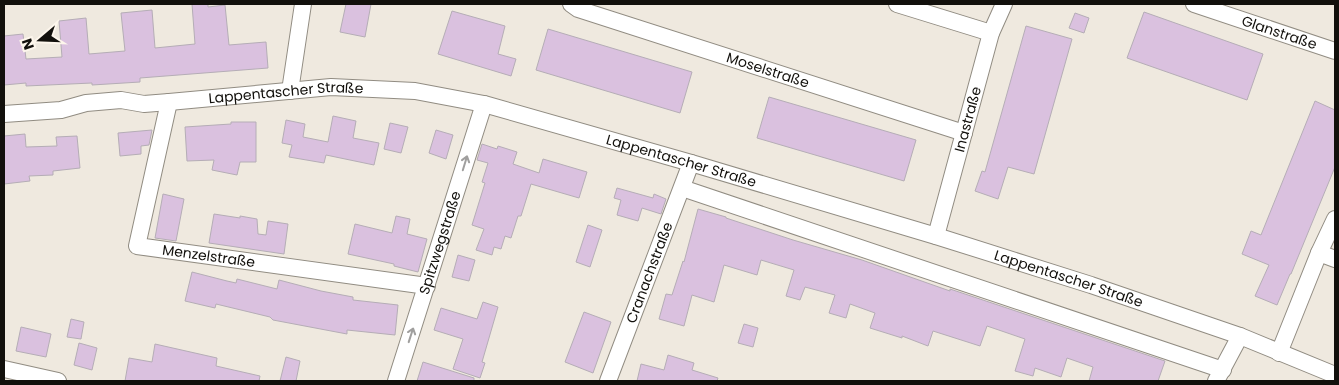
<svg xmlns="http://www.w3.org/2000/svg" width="1339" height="385" font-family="Poppins,sans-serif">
  <rect width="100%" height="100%" fill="#efe9df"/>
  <g fill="#dac1df" stroke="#b5adb6">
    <polygon points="192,4 208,4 208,7 225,5 229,45 266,42 268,68 140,78 140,82 92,85 92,83 26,86 26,83 4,85 4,36 23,34 26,59 62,57 59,21 86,18 89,54 125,51 121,13 152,10 155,48 195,44"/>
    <polygon points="346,4 371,4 365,37 340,32"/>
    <polygon points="452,11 505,26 498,54 516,59 511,76 438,54"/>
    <polygon points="1144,12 1263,54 1247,100 1127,58"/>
    <polygon points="1075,13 1089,18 1084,33 1069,28"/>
    <polygon points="1026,26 1072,39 1034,174 1008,167 998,199 975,191 982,171 985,172"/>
    <polygon points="548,29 692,72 680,113 536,70"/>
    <polygon points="769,97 916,140 904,181 757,138"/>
    <polygon points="1315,101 1335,110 1335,167 1291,274 1290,274 1277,305 1255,296 1269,265 1242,254 1251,231 1261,235"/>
    <polygon points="333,116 356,121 353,138 379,143 374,165 326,155 324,163 289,157 292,145 282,143 286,120 305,124 303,137 328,142"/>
    <polygon points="231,122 256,122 256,162 240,162 237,175 212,170 214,160 187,161 185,127 231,124"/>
    <polygon points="390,123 408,127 401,153 384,149"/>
    <polygon points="152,130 149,145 141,146 141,154 120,156 118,133"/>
    <polygon points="436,130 453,135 446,159 429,153"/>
    <polygon points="25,134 26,147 57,146 56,137 77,136 80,168 53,171 53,175 29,176 30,181 4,184 4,136"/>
    <polygon points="482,144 497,149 498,146 517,152 513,164 539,173 543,159 587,172 579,198 531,184 521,216 518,216 511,238 505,236 501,249 494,247 492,255 476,250 484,229 472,225 485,183 482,182 488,163 477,160"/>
    <polygon points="617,188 653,198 654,194 666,199 661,214 642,208 638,221 617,215 621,200 614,198"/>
    <polygon points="163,194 184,199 176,241 155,238"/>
    <polygon points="698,209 726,217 726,218 793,240 862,260 950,291 950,289 1165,361 1158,381 1089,381 1093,367 1067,358 1061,377 1035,368 1033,376 1015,371 1025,339 987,326 980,346 933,331 928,346 902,336 902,338 870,328 875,313 850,304 846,318 829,313 835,295 805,287 800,300 786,296 794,270 761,260 757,275 724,265 714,302 692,295 684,326 659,319 666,294 672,295 683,261 684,262"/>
    <polygon points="214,214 240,218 240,216 257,219 258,234 266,235 268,221 288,224 284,254 209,243"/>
    <polygon points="396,216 410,219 407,234 427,239 418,272 394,266 394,264 348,254 355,224 392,233"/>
    <polygon points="588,225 602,230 590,267 576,262"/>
    <polygon points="458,255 475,260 469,281 452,277"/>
    <polygon points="192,272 227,281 236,283 237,279 277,289 279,280 321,291 353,297 353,300 398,305 395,335 347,330 347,334 273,320 270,317 216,304 215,308 185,301"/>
    <polygon points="483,302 498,307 482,362 485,363 480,378 453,369 463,339 434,330 441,308 477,319"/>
    <polygon points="584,312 611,322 593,373 565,362"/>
    <polygon points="71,319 84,322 81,339 67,337"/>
    <polygon points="744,324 758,328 753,347 738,343"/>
    <polygon points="21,327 51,334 46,357 16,351"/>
    <polygon points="79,343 97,348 92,370 74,365"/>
    <polygon points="155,344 217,358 216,366 260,376 259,381 125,381 129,358 152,362"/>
    <polygon points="668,355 694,363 692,370 718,378 717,381 637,381 641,364 664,370"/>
    <polygon points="286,357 300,361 296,381 280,381"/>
    <polygon points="423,362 474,378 474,381 417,381"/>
  </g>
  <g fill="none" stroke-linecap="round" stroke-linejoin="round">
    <defs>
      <g id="street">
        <path id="s1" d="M571,4L578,9L964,133"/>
        <polyline points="897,4 991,33"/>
        <path id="s2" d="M1194,4L1335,51"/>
        <polyline points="290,91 303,4"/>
        <path id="s3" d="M169,102L137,246L427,286"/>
        <path id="s4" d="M4,114L61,110L86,103L121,100L144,104L169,102L331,87L415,91L484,104L691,163L936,236L1091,285L1240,336L1335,375"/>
        <polyline points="682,188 1223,370"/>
        <path id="s5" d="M936,236L991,33L1004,4"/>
        <polyline points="1319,253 1335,259"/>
        <polyline points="1279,353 1319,253 1335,219"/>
        <polyline points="4,369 58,381"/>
        <path id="s6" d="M396,381L484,104"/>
        <path id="s7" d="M608,381L691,163"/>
        <polyline points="1216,381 1240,336"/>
      </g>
    </defs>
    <use href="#street" stroke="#918c82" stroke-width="18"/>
    <use href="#street" stroke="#fff" stroke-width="16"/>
  </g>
  <defs><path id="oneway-shaft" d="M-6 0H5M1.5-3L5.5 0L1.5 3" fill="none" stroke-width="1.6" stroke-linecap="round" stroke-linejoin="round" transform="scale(1.25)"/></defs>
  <g stroke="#a09f9e">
    <use href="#oneway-shaft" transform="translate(465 163) rotate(-73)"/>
    <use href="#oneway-shaft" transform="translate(411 335) rotate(-72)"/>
  </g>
  <g text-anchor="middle" stroke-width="4.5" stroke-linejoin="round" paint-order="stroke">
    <g font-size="14" fill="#12100c" stroke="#fdf6ec">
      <text dy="5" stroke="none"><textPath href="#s2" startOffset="90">Glanstraße</textPath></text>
      <text dy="5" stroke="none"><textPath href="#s1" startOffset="208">Moselstraße</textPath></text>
      <text dy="5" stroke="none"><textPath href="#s4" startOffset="284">Lappentascher Straße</textPath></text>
      <text dy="5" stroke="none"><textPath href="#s5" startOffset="121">Inastraße</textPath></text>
      <text dy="5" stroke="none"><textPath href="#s4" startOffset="689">Lappentascher Straße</textPath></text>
      <text dy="5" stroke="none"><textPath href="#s6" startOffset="145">Spitzwegstraße</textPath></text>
      <text dy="5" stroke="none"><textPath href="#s3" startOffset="220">Menzelstraße</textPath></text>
      <text dy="5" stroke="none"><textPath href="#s7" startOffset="116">Cranachstraße</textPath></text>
      <text dy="5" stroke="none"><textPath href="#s4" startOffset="1094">Lappentascher Straße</textPath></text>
    </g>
  </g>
  <rect width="1339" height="385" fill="none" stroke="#12100c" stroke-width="10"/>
  <g transform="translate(40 40) rotate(251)" stroke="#fdf6ec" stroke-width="4" paint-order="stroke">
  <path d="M0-4L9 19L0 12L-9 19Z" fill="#12100c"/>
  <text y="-8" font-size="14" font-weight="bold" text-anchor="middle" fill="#12100c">N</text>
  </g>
</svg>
